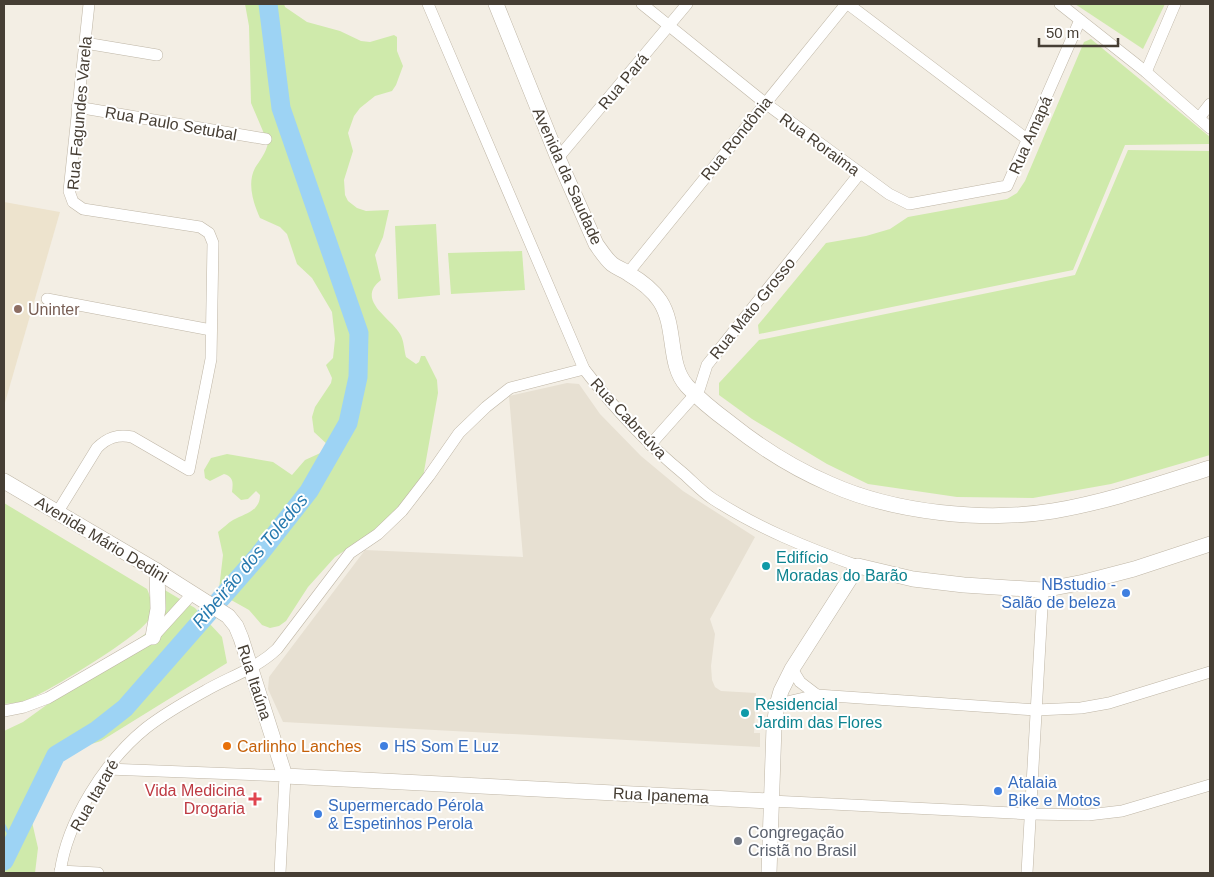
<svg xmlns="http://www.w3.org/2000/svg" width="1214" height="877" font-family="Arial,sans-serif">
  <rect width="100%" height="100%" fill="#f3eee4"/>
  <polygon fill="#e7e0d2" points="567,383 579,384 600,414 641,456 683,491 755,537 710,619 715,634 711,666 712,680 715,687 721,691 756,693 754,733 760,733 760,747 283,722 268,689 269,677 365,550 523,557 509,396"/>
  <polygon fill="#ede3cd" points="4,202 60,212 4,406"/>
  <g fill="#cfeaab">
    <path d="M245,4H284L285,7L307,22L340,31L361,41L370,42L394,35L397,37V51L403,66L396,85L392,91L375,96L360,108L354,116L348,133L353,151L344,180L345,195L348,201L357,208L366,211L389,210L383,237L375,255L381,280C355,300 391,318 400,334C404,340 404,350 406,357L416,364L419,362L421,356H425L437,380L438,393L423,477L388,529L350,547L335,557L308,587L286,621L279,626L270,628L262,625L249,610L224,596L219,589L223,555L218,532C223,528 228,523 233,520C246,513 260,511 260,495L256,491L248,499L241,500L232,492C233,483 234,477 224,474L210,481L205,478L204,470L211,458L227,454L273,462L292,475L305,460L327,450L329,446L314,432L312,417L315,407L331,383L332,378L326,365L333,358L335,339L332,312L312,278L297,264L287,234L280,227L260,218C253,203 247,183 255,168C260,160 266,153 268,143L251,103L249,26Z"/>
    <polygon points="1075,4 1165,4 1143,49"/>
    <polygon points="1091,39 1210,137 1209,144 1125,145 1073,270 759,334 758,325 826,243 866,236 890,229 908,217 1007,199 1017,193 1025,181 1084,42"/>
    <polygon points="1128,150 1210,151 1210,455 1111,484 1033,498 957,497 868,484 827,464 752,419 719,395 719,383 759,340 1075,275"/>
    <polygon points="436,224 440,295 398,299 395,226"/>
    <polygon points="522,251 525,290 451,294 448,253"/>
    <path d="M4,503L147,589C151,597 153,611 149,619C143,634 46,693 27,700C20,703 11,703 4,704Z"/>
    <polygon points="163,589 195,608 222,637 227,663 101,741 56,755 29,809 38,848 35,873 4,873 4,731 23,722 152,629"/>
  </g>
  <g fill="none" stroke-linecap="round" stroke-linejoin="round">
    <polyline stroke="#9dd3f4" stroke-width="3" points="4,825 13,842"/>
    <polyline stroke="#9dd3f4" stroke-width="19" points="4,861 56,755 97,730 125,708 258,556 309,491 348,423 358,377 359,333 281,108 268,4"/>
    <defs>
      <g id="minor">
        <path d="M428,4L584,369C614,408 646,443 684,474C693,482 702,492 713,499C758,528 807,548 858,566"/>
        <polyline points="642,4 765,103 889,194 909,204 1007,186 1080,20"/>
        <polyline points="848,4 1028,140"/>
        <polyline points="1060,4 1146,72 1210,128"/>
        <polyline points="85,43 157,55"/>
        <polyline points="1146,72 1175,4"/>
        <polyline points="77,107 266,139"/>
        <polyline points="1199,118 1210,104"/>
        <polyline points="558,158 687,4"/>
        <polyline points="628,273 846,4"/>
        <polyline points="47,299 211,330"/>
        <polyline points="650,445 699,390 707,365 860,173"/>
        <path d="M57,513L97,448C107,438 117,434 132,437L189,470L211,359L213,243L209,233L200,227L83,209L73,202L69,191L89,4"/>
        <polyline points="817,695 1036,710 1081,708 1109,703 1210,672"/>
        <polyline points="776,708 791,701 817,695 800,682 792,669"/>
        <polyline points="4,711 24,707 48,698 153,637 193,593"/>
        <polyline points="107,769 285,776 280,873"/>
        <polyline points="771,801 1031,814 1088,815 1122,811 1210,785"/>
        <polyline points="60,871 98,873"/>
        <path d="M60,873C67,821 105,761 146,728C164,714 185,702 205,691C229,677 256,669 277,649L350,553L378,534L402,511L429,476L459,433L486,407L510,388L584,369"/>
        <polyline points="1027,873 1043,590"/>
      </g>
      <g id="tertiary">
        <path d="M496,4L558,158L596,244C601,251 606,259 612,264C617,268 624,270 629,274C641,281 652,289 660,301C677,327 667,364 687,386C700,400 715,412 730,423C760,447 795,469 830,484C895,513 984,522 1053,511C1107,502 1159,484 1210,468"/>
        <polyline points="4,481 157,571 228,616 236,626 241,638 285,776 771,801"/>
        <polyline points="153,637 158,609 157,571"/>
        <polyline points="769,873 774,727 777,705 781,691 792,669 858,566 913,579 964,585 1043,590 1084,582 1134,569 1210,544"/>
      </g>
    </defs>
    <use href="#minor" stroke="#bfb6a6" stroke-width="12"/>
    <use href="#tertiary" stroke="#bfb6a6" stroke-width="16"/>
    <use href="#minor" stroke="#fff" stroke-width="11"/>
    <use href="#tertiary" stroke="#fff" stroke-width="15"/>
  </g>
  <circle fill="#8d6e63" stroke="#fff" stroke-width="2" cx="18" cy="309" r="5"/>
  <g fill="#0f9aa8" stroke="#fff" stroke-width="2">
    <circle cx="766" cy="566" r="5"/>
    <circle cx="745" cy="713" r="5"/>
  </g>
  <g fill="#3f7fe0" stroke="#fff" stroke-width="2">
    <circle cx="1126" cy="593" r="5"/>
    <circle cx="384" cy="746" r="5"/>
    <circle cx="998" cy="791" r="5"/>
    <circle cx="318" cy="814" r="5"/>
  </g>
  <circle fill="#e8710a" stroke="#fff" stroke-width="2" cx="227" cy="746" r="5"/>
  <path fill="#e0444e" stroke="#fff" stroke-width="2" d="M252.5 791.5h5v5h5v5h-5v5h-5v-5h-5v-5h5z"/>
  <circle fill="#6b7280" stroke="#fff" stroke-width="2" cx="738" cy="841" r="5"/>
  <g text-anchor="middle" stroke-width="4" stroke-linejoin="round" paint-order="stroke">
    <g font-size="16" fill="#463e34" stroke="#fff">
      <text transform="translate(623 81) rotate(-50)" y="6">Rua Pará</text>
      <text transform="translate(79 113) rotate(-85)" y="6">Rua Fagundes Varela</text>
      <text transform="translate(171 123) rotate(10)" y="6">Rua Paulo Setubal</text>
      <text transform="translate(1030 135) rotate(-66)" y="6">Rua Amapá</text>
      <text transform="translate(736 138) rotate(-51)" y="6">Rua Rondônia</text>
      <text transform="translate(820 144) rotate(36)" y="6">Rua Roraima</text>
      <text transform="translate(568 176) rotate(66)" y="6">Avenida da Saudade</text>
      <text transform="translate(752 308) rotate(-51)" y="6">Rua Mato Grosso</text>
      <text transform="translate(629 418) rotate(47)" y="6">Rua Cabreúva</text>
      <text transform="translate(102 539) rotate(31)" y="6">Avenida Mário Dedini</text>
      <text transform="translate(255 682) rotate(72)" y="6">Rua Itaúna</text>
      <text transform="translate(94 795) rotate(-60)" y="6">Rua Itararé</text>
      <text transform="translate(661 795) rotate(3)" y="6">Rua Ipanema</text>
    </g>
    <g font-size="16" fill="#785e54" stroke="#fff" text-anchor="start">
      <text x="28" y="315">Uninter</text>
    </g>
    <g font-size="16" fill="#0d838f" stroke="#fff" text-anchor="start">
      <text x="776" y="563">Edifício<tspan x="776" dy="18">Moradas do Barão</tspan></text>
      <text x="755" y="710">Residencial<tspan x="755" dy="18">Jardim das Flores</tspan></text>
    </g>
    <g font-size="16" fill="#366cbe" stroke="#fff" text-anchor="start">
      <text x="1116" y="590" text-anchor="end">NBstudio -<tspan x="1116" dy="18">Salão de beleza</tspan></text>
      <text x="394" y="752">HS Som E Luz</text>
      <text x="1008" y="788">Atalaia<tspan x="1008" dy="18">Bike e Motos</tspan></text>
      <text x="328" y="811">Supermercado Pérola<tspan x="328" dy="18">&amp; Espetinhos Perola</tspan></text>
    </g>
    <g font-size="16" fill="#c56008" stroke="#fff" text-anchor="start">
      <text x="237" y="752">Carlinho Lanches</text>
    </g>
    <g font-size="16" fill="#be3a42" stroke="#fff" text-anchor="end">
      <text x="245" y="796">Vida Medicina<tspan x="245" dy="18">Drogaria</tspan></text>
    </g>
    <g font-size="16" fill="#5b616d" stroke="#fff" text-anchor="start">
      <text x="748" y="838">Congregação<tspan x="748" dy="18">Cristã no Brasil</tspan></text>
    </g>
    <g font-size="18" font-style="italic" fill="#277aaf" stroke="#fff">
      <text transform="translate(250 561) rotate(-50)" y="6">Ribeirão dos Toledos</text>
    </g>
  </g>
  <rect width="1214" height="877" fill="none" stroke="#463e34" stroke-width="10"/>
  <path d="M1039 38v8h79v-8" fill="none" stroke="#463e34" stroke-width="2.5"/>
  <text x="1046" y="38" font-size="15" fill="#463e34" stroke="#ffffff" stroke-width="4" paint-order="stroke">50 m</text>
</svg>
